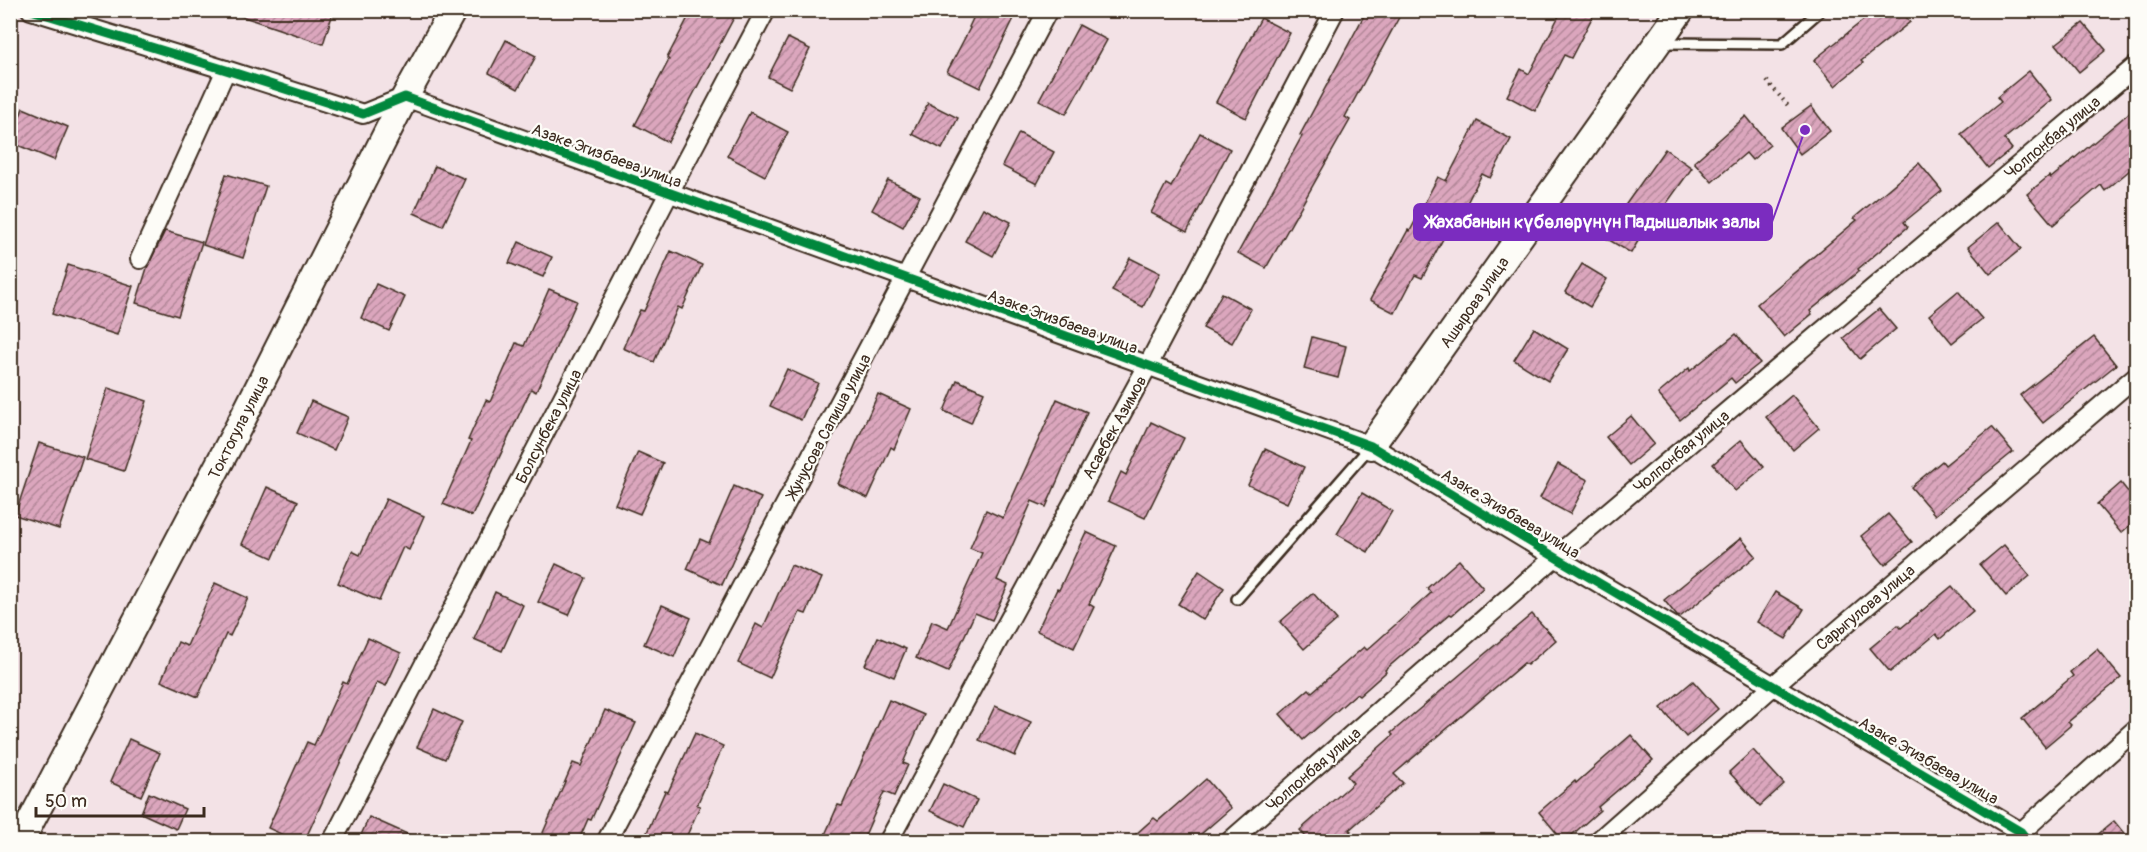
<svg xmlns="http://www.w3.org/2000/svg" width="2147" height="852" font-family="Pangolin,sans-serif">
  <defs>
    <pattern id="building-hatch" width="6" height="6" patternUnits="userSpaceOnUse" patternTransform="scale(1.5)"><rect width="6" height="6" fill="#dba6bd"/><path d="M-1 1l2-2M0 6l6-6M5 7l2-2" fill="none" stroke="#b38799"/></pattern>
  </defs>
  <rect width="100%" height="100%" fill="#f3e2e6"/>
  <filter id="ink" filterUnits="userSpaceOnUse"><feTurbulence type="fractalNoise" baseFrequency=".0167" numOctaves="2"/><feDisplacementMap in="SourceGraphic" scale="12" xChannelSelector="R" yChannelSelector="G"/><feConvolveMatrix kernelMatrix="1 2 1 2 8 2 1 2 1" color-interpolation-filters="sRGB"/></filter>
  <g filter="url(#ink)">
    <g fill="url(#building-hatch)" stroke="#3b2a1e" stroke-width="1.5">
      <polygon points="235,10 334,10 323,44 235,14"/>
      <polygon points="692,10 738,10 668,142 635,125 669,60 667,58"/>
      <polygon points="977,10 1018,10 980,88 947,72 970,28 969,27"/>
      <polygon points="1367,10 1403,10 1345,117 1350,120 1266,268 1238,253 1302,136 1300,135"/>
      <polygon points="1562,10 1596,10 1571,58 1564,55 1535,111 1507,96 1521,69 1529,74"/>
      <polygon points="1876,10 1901,10 1910,22 1861,61 1863,63 1835,86 1814,60"/>
      <polygon points="1261,18 1290,33 1246,118 1216,102"/>
      <polygon points="2083,23 2106,50 2079,72 2056,44"/>
      <polygon points="1079,25 1107,40 1066,114 1039,100"/>
      <polygon points="788,38 810,49 790,88 768,77"/>
      <polygon points="506,40 536,56 518,89 489,73"/>
      <polygon points="2029,71 2052,100 2004,139 2012,149 1988,168 1961,134 2001,102 1997,97"/>
      <polygon points="928,103 958,118 942,149 912,134"/>
      <polygon points="1811,106 1830,131 1800,154 1781,128"/>
      <polygon points="2136,107 2136,165 2105,191 2101,185 2053,225 2027,194 2049,176 2051,178"/>
      <polygon points="23,108 68,127 54,160 10,142"/>
      <polygon points="750,112 788,132 765,176 727,156"/>
      <polygon points="1746,116 1770,145 1752,160 1746,153 1712,182 1694,162"/>
      <polygon points="1477,121 1511,139 1490,178 1482,174 1454,228 1450,226 1422,278 1415,275 1395,313 1370,300 1408,230 1410,231 1438,177 1446,181"/>
      <polygon points="1019,133 1054,152 1037,184 1002,166"/>
      <polygon points="1200,133 1230,149 1187,232 1151,213 1166,184 1171,187"/>
      <polygon points="1665,149 1692,168 1664,207 1660,204 1631,253 1604,237 1623,206 1624,207"/>
      <polygon points="1919,163 1942,191 1904,222 1908,227 1858,269 1859,271 1810,311 1812,314 1784,337 1757,304 1857,220 1854,218"/>
      <polygon points="435,166 465,179 443,226 414,213"/>
      <polygon points="226,174 266,186 243,258 203,245"/>
      <polygon points="888,180 920,196 903,227 872,210"/>
      <polygon points="983,208 1011,222 993,256 965,241"/>
      <polygon points="1999,222 2021,249 1990,274 1968,247"/>
      <polygon points="165,231 202,242 178,316 136,303 147,268"/>
      <polygon points="519,242 552,257 543,277 509,263"/>
      <polygon points="671,251 702,265 682,309 678,307 654,362 623,348 640,310 644,311"/>
      <polygon points="1130,258 1160,273 1143,307 1112,291"/>
      <polygon points="1582,264 1607,279 1590,307 1565,292"/>
      <polygon points="68,265 133,286 117,335 52,314"/>
      <polygon points="376,284 405,297 389,331 361,318"/>
      <polygon points="549,289 577,301 536,392 531,389 472,516 443,504 471,441 468,440 486,400 490,402 516,343 524,346"/>
      <polygon points="1958,291 1982,319 1952,343 1929,315"/>
      <polygon points="1222,293 1251,309 1232,343 1203,328"/>
      <polygon points="1879,309 1896,329 1860,359 1843,338"/>
      <polygon points="1534,328 1568,349 1548,381 1514,360"/>
      <polygon points="1736,334 1760,363 1735,383 1731,378 1680,420 1658,394 1689,368 1690,371"/>
      <polygon points="1312,337 1346,346 1338,378 1304,369"/>
      <polygon points="2094,337 2116,365 2043,423 2020,395"/>
      <polygon points="787,369 818,383 801,420 770,406"/>
      <polygon points="957,380 984,392 971,423 944,411"/>
      <polygon points="108,388 147,401 124,471 85,459"/>
      <polygon points="878,394 911,409 894,449 891,447 868,498 838,484"/>
      <polygon points="1792,395 1819,428 1793,450 1766,417"/>
      <polygon points="1057,399 1087,412 1046,507 1032,501 997,580 1008,585 992,620 975,613 948,672 916,658 932,621 948,628 982,553 970,548 986,510 1003,518"/>
      <polygon points="311,401 348,417 334,450 297,433"/>
      <polygon points="1631,416 1654,444 1629,465 1606,437"/>
      <polygon points="1151,422 1184,438 1145,518 1108,501 1121,472 1126,475"/>
      <polygon points="1992,427 2013,452 1935,515 1911,487 1942,461 1945,465"/>
      <polygon points="1741,440 1764,467 1735,491 1713,464"/>
      <polygon points="39,443 83,457 59,529 15,515"/>
      <polygon points="1265,449 1304,467 1287,503 1248,485"/>
      <polygon points="638,452 663,463 640,514 615,504"/>
      <polygon points="1558,464 1588,480 1570,514 1540,498"/>
      <polygon points="2121,483 2136,502 2136,520 2121,533 2097,504"/>
      <polygon points="734,486 761,498 722,585 687,569 700,539 709,543"/>
      <polygon points="267,487 298,501 273,558 242,544"/>
      <polygon points="1362,493 1392,511 1368,552 1337,534"/>
      <polygon points="386,499 424,516 409,550 403,547 379,601 338,583 352,551 360,555"/>
      <polygon points="1888,514 1912,542 1885,565 1861,536"/>
      <polygon points="1086,532 1116,546 1089,604 1094,607 1074,648 1037,631 1057,589 1059,590"/>
      <polygon points="1741,538 1756,556 1680,617 1677,616 1664,600"/>
      <polygon points="2004,545 2030,576 2006,596 1980,565"/>
      <polygon points="1459,560 1483,588 1452,615 1450,614 1385,670 1386,672 1359,696 1356,694 1303,740 1280,714 1309,689 1312,692 1364,647 1367,650 1431,593 1427,588"/>
      <polygon points="556,564 586,578 569,615 538,602"/>
      <polygon points="791,565 822,578 806,614 800,612 770,678 738,663 756,624 763,628"/>
      <polygon points="1199,571 1224,588 1203,620 1178,604"/>
      <polygon points="215,583 248,598 230,636 226,634 198,697 161,681 178,642 187,646"/>
      <polygon points="1952,586 1973,611 1940,639 1936,634 1890,672 1870,648 1898,625 1901,628"/>
      <polygon points="495,592 523,605 502,651 474,639"/>
      <polygon points="1775,592 1804,609 1786,639 1757,622"/>
      <polygon points="1313,593 1337,620 1304,649 1280,622"/>
      <polygon points="662,605 691,618 674,657 644,644"/>
      <polygon points="1532,614 1556,640 1527,665 1524,663 1394,774 1403,783 1349,830 1351,831 1339,842 1310,842 1300,830 1353,783 1347,776 1393,735 1391,733"/>
      <polygon points="878,637 906,649 894,677 865,665"/>
      <polygon points="368,638 401,653 386,686 377,682 304,842 298,842 268,828 307,742 314,745 343,682 347,684"/>
      <polygon points="2097,649 2121,678 2068,722 2071,725 2045,747 2022,718 2073,676 2070,672"/>
      <polygon points="1693,681 1718,709 1686,737 1661,708"/>
      <polygon points="889,700 924,715 903,763 908,765 894,796 884,792 862,842 835,842 824,837 838,805 842,806"/>
      <polygon points="995,706 1031,722 1015,756 979,740"/>
      <polygon points="434,709 462,722 445,759 417,747"/>
      <polygon points="605,710 636,723 591,820 588,819 578,842 539,842 573,763 581,766"/>
      <polygon points="695,733 723,746 697,805 700,806 684,842 655,842 645,837 665,791 668,792"/>
      <polygon points="1631,735 1653,760 1598,807 1600,810 1564,842 1539,812 1575,781 1576,783"/>
      <polygon points="129,739 160,753 141,796 110,782"/>
      <polygon points="1753,750 1784,784 1760,806 1729,772"/>
      <polygon points="1206,779 1231,808 1192,842 1127,842 1154,818 1158,821"/>
      <polygon points="943,784 977,800 964,827 930,811"/>
      <polygon points="149,793 185,809 176,829 141,813"/>
      <polygon points="369,817 425,842 358,842"/>
      <polygon points="2114,821 2131,842 2089,842"/>
    </g>
    <g fill="none" stroke-linecap="round" stroke-linejoin="round">
      <defs>
        <g id="lane">
          <polyline points="1663,43 1782,44 1821,10"/>
          <polyline points="1237,599 1370,447"/>
        </g>
        <g id="street">
          <polyline points="31,10 226,70 363,114 405,97 1371,446 1555,557 2021,832 2029,842"/>
          <polyline points="140,259 226,70"/>
          <polyline points="332,842 669,193 766,10"/>
          <polyline points="606,842 1048,10"/>
          <polyline points="888,842 1147,367 1335,10"/>
          <polyline points="1229,842 1555,557 2136,66"/>
          <polyline points="1597,842 1773,686 2136,376"/>
          <polyline points="2010,842 2136,729"/>
        </g>
        <g id="secondary">
          <polyline points="1371,446 1681,10"/>
          <polyline points="20,842 241,422 405,97 453,10"/>
        </g>
      </defs>
      <use href="#lane" stroke="#3b2a1e" stroke-width="14"/>
      <use href="#street" stroke="#3b2a1e" stroke-width="22"/>
      <use href="#secondary" stroke="#3b2a1e" stroke-width="30"/>
      <polyline stroke="#3b2a1e" stroke-width="4" stroke-dasharray="1.5 4.5" stroke-linecap="butt" points="1767,81 1790,108"/>
      <use href="#lane" stroke="#fdfcf7" stroke-width="9"/>
      <use href="#street" stroke="#fdfcf7" stroke-width="18"/>
      <use href="#secondary" stroke="#fdfcf7" stroke-width="26"/>
      <defs>
        <polyline id="cycleway" points="31,10 226,70 363,114 405,97 1371,446 1555,557 2021,832 2029,842"/>
      </defs>
      <use href="#cycleway" stroke="#fdfcf7" stroke-width="13"/>
      <use href="#cycleway" stroke="#00873e" stroke-width="9"/>
    </g>
  </g>
  <g text-anchor="middle" stroke-width="4.5" stroke-linejoin="round" paint-order="stroke">
    <g font-size="16" fill="#3b2a1e" stroke="#fdfcf7">
      <text transform="translate(2052 137) rotate(-40)" y="6">Чолпонбая улица</text>
      <text transform="translate(607 155) rotate(20)" y="6">Азаке Эгизбаева улица</text>
      <text transform="translate(1474 302) rotate(-55)" y="6">Ашырова улица</text>
      <text transform="translate(1063 321) rotate(20)" y="6">Азаке Эгизбаева улица</text>
      <text transform="translate(548 426) rotate(-63)" y="6">Болсунбека улица</text>
      <text transform="translate(828 426) rotate(-62)" y="6">Жунусова Сапиша улица</text>
      <text transform="translate(238 427) rotate(-63)" y="6">Токтогула улица</text>
      <text transform="translate(1114 427) rotate(-61)" y="6">Асаебек Азимов</text>
      <text transform="translate(1681 451) rotate(-40)" y="6">Чолпонбая улица</text>
      <text transform="translate(1511 513) rotate(31)" y="6">Азаке Эгизбаева улица</text>
      <text transform="translate(1865 607) rotate(-40)" y="6">Сарыгулова улица</text>
      <text transform="translate(1929 760) rotate(30)" y="6">Азаке Эгизбаева улица</text>
      <text transform="translate(1313 769) rotate(-41)" y="6">Чолпонбая улица</text>
    </g>
  </g>
  <path fill="none" stroke="#7b2cbf" stroke-width="2" d="M1805 130L1772 222"/>
  <circle fill="#7b2cbf" stroke="#fdfcf7" stroke-width="2" cx="1805" cy="130" r="6"/>
  <rect fill="#7b2cbf" stroke="#7b2cbf" stroke-width="2" x="1414" y="204" width="358" height="36" rx="6"/>
  <g font-size="18" text-anchor="middle" font-weight="bold" fill="#fff">
    <text x="1593" y="228">Жахабанын күбөлөрүнүн Падышалык залы</text>
  </g>
  <rect width="2147" height="852" fill="none" stroke="#fdfcf7" stroke-width="36"/>
  <rect x="18" y="18" width="2111" height="816" fill="none" stroke="#3b2a1e" stroke-width="2" filter="url(#ink)"/>
  <path d="M36 807v9h168v-9" fill="none" stroke="#3b2a1e" stroke-width="3"/>
  <text x="45" y="807" font-size="18" fill="#3b2a1e" stroke="#fdfcf7" stroke-width="4.5" paint-order="stroke">50 m</text>
</svg>
